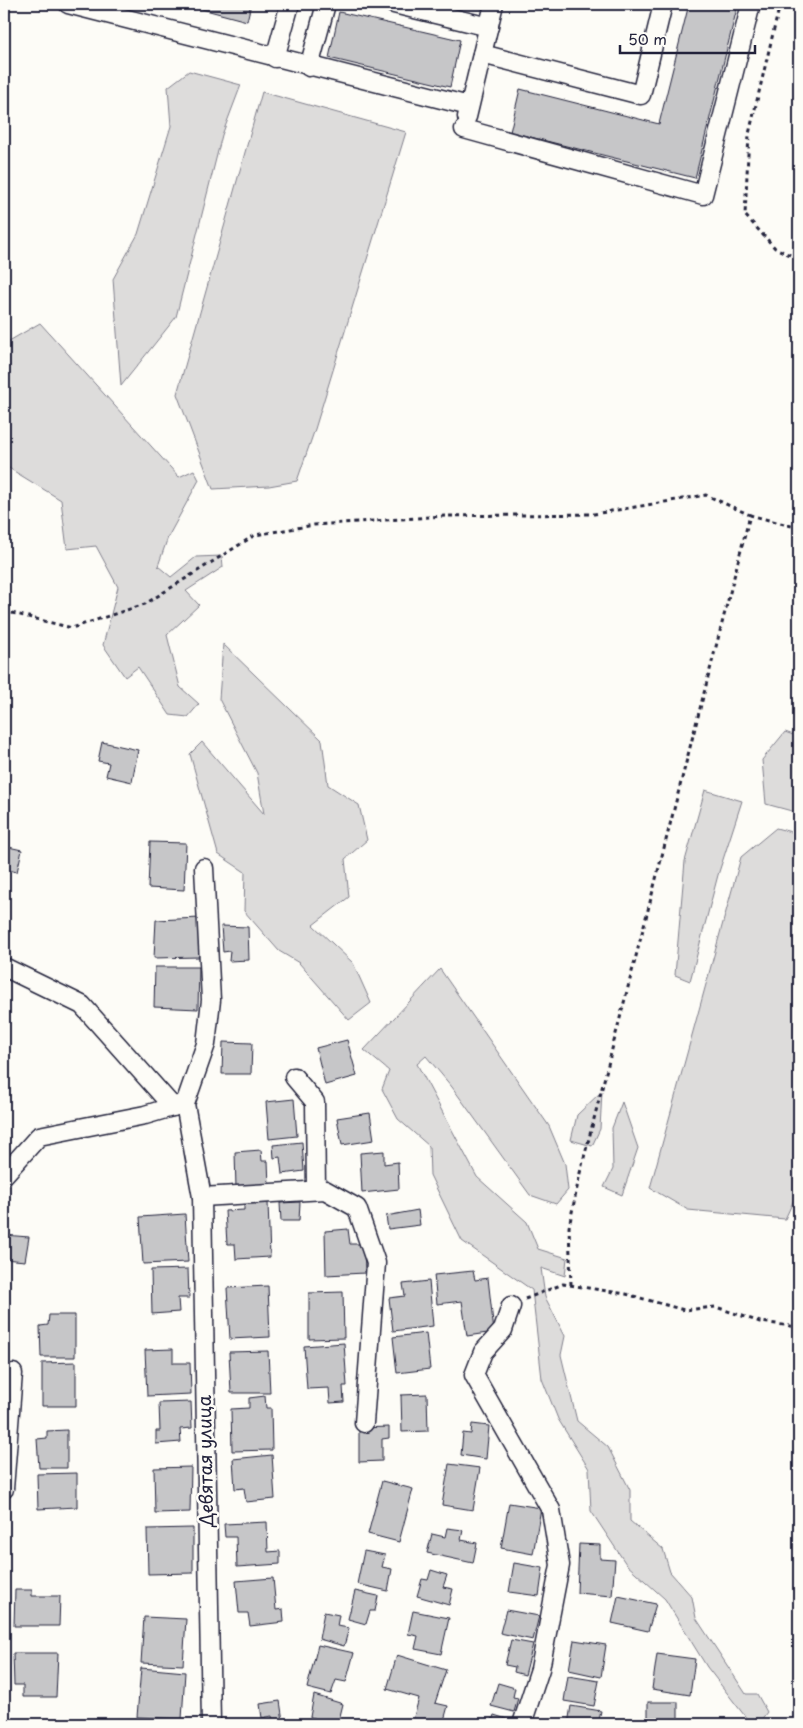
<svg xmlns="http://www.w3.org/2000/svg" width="803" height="1728" font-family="'Playpen Sans',sans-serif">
  <rect width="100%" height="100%" fill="#fdfcf7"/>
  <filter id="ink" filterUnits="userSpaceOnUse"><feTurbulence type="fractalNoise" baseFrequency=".02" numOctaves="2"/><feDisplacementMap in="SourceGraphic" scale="10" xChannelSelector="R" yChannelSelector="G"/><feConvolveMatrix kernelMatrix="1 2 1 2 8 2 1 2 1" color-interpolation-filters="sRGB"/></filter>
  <g filter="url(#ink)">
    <g fill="#dddcdb" stroke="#807f8b">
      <polygon points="189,71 241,85 222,135 176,317 121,386 113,279 138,234 171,126 168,87"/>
      <polygon points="262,92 406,132 315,429 297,481 269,486 213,489 177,394"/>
      <polygon points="40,323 179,477 194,470 199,480 168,537 158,566 171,577 196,557 222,556 223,567 186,591 199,605 167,635 180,687 199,704 188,717 170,715 138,667 125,677 103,645 118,587 96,546 67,549 61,500 4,465 4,344"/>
      <polygon points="223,644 322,740 328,785 359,805 367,840 345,859 349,897 313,925 353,963 371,1003 349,1020 299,963 279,951 244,911 245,872 218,854 190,754 202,742 264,814 257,773 219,699"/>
      <polygon points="785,732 799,737 799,813 766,804 762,760"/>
      <polygon points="705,790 742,801 718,875 690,981 675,975 685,861"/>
      <polygon points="776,828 799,834 799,1189 785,1219 688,1210 650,1188 741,857"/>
      <polygon points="440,969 549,1126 565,1164 568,1190 556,1204 530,1195 452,1087 426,1056 417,1064 477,1177 527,1222 538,1249 567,1258 565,1276 541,1268 545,1297 565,1336 561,1355 577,1421 608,1447 630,1490 630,1521 663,1549 670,1572 692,1597 696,1618 746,1694 757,1694 767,1712 758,1724 751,1724 707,1667 665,1599 626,1564 591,1511 589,1469 558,1419 542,1379 532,1290 462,1241 430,1175 429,1146 398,1119 382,1089 389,1071 364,1050"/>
      <polygon points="602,1091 600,1129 592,1146 571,1140 577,1115"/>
      <polygon points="622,1102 638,1148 622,1195 604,1187 613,1169 612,1128"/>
    </g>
    <g fill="#c6c6c8" stroke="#22223b">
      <polygon points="183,4 251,4 247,21"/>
      <polygon points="689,4 738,4 695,178 510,132 520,89 659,124"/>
      <polygon points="339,12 460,40 450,87 329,58"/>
      <polygon points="102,742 138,750 132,782 106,776 109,763 98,761"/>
      <polygon points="150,842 186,843 184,890 148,888"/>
      <polygon points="4,846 22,850 17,872 4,869"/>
      <polygon points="200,918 199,957 154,958 156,920"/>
      <polygon points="221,926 248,927 249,960 229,961 230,951 223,952"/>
      <polygon points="155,967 199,967 198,1009 154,1007"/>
      <polygon points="347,1040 357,1076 325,1085 316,1048"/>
      <polygon points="223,1042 252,1043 251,1074 222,1074"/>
      <polygon points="294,1099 297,1136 269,1139 266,1102"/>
      <polygon points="370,1113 374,1140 342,1145 337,1118"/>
      <polygon points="302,1142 304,1171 282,1174 280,1157 274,1158 273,1145"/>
      <polygon points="261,1150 262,1161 268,1161 269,1186 236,1188 235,1152"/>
      <polygon points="384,1151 384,1164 398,1162 399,1189 362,1193 360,1153"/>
      <polygon points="300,1202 299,1221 281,1221 280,1203"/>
      <polygon points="268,1203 270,1257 236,1259 235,1244 227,1244 225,1211 244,1210 244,1204"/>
      <polygon points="418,1210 420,1225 388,1229 386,1216"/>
      <polygon points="185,1214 188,1262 143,1264 140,1217"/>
      <polygon points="348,1229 350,1244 364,1244 365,1273 326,1275 325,1231"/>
      <polygon points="4,1235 29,1237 25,1261 4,1259"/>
      <polygon points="188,1269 189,1298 178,1298 179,1312 152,1314 151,1270"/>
      <polygon points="473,1271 475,1280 488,1278 494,1332 467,1336 462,1301 437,1304 434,1275"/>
      <polygon points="429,1281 433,1326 393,1331 389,1298 405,1296 403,1284"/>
      <polygon points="268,1286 270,1337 230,1339 227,1288"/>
      <polygon points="343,1292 344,1338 309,1339 309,1293"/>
      <polygon points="49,1315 75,1315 75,1357 41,1357 40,1326 48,1325"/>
      <polygon points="426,1333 430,1369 397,1373 393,1337"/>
      <polygon points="344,1343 347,1386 343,1386 344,1402 330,1403 329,1388 307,1389 304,1346"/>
      <polygon points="173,1349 173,1363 190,1363 191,1394 147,1396 145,1350"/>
      <polygon points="268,1351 270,1393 231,1393 229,1352"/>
      <polygon points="76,1362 76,1406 42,1406 42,1363"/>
      <polygon points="427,1394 428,1431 402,1432 401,1395"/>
      <polygon points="265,1396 266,1408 271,1408 272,1450 232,1451 231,1409 249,1408 249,1398"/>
      <polygon points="191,1402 192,1428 180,1429 181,1442 156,1444 156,1431 160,1431 159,1403"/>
      <polygon points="472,1424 489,1426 486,1459 461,1455 463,1433 471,1434"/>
      <polygon points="389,1427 389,1438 382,1439 382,1461 359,1462 359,1428"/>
      <polygon points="67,1430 67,1468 39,1468 37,1439 47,1438 47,1431"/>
      <polygon points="272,1455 275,1499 246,1502 244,1488 235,1489 233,1459"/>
      <polygon points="449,1464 480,1468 473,1510 442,1505"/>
      <polygon points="191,1467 190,1512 155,1513 154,1468"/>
      <polygon points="77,1473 77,1507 38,1509 37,1474"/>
      <polygon points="382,1481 413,1489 399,1542 368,1534"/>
      <polygon points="509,1503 541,1508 533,1554 501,1548"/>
      <polygon points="267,1522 268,1552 280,1551 280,1564 237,1567 236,1537 225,1537 224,1524"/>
      <polygon points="193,1528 193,1573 148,1574 147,1529"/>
      <polygon points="447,1528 463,1530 461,1540 477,1543 473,1563 427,1553 432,1534 445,1537"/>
      <polygon points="579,1544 600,1545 600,1559 615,1560 612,1596 577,1593"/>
      <polygon points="364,1551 385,1555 382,1567 392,1569 388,1591 357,1584"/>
      <polygon points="514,1563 543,1568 539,1596 509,1592"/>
      <polygon points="431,1570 447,1575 443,1587 453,1589 449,1605 417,1596 422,1579 428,1580"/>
      <polygon points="273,1578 276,1610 283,1609 284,1622 250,1626 248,1613 239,1613 236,1581"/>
      <polygon points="15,1590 32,1590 32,1596 60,1596 59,1626 14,1626"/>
      <polygon points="355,1591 378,1596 375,1611 370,1611 366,1624 348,1619"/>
      <polygon points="618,1596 656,1604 648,1631 612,1623"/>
      <polygon points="506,1610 539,1616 533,1640 500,1633"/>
      <polygon points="413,1611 449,1618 441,1654 415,1649 418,1636 408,1634"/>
      <polygon points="324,1612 339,1615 337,1626 349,1628 344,1646 319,1639"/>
      <polygon points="144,1617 186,1619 183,1665 141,1663"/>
      <polygon points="511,1640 533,1644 525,1675 514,1672 515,1667 505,1665"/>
      <polygon points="574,1640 606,1645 601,1677 569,1670"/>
      <polygon points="318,1645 354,1653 346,1682 336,1680 331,1694 307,1688"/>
      <polygon points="13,1653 58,1653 56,1697 23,1697 23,1685 14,1685"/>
      <polygon points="657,1654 695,1659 690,1695 652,1689"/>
      <polygon points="397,1655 446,1670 435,1703 448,1706 443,1724 412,1724 419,1698 387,1689"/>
      <polygon points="141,1668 185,1672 182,1719 137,1717"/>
      <polygon points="568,1676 599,1681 594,1706 564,1701"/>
      <polygon points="498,1683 515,1688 513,1697 518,1698 514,1712 491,1706"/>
      <polygon points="314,1695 343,1704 338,1724 313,1724 315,1718 310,1717"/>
      <polygon points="280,1701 283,1721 273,1723 272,1716 262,1718 260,1704"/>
      <rect x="648" y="1702" width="30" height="22"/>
      <polygon points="571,1706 601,1711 598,1724 568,1724"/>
      <polygon points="494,1715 513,1721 512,1724 483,1724 483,1722 491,1724"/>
    </g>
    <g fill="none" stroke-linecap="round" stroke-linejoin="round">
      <defs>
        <g id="minor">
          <polyline points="68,4 469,106"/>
          <polyline points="394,4 489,27"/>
          <polyline points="482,54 641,95 663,4"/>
          <polyline points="275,58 290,4"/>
          <polyline points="309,67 326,4"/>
          <polyline points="467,117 494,4"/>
          <polyline points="464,129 703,195 751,4"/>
          <polyline points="204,868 211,1000 206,1044 185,1104 202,1197 211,1724"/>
          <polyline points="4,967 82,1005 173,1107"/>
          <polyline points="294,1077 315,1102 316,1190"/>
          <polyline points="4,1175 39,1136 145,1115 182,1104"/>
          <polyline points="202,1197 325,1190 357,1208 376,1263 364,1423"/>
          <polyline points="511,1306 503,1330 483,1352 474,1375 551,1510 560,1565 540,1669 522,1724"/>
          <polyline points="4,1489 13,1373"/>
        </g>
      </defs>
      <use href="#minor" stroke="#22223b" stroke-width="21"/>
      <g stroke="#22223b" stroke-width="3" stroke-dasharray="4 4" stroke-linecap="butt">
        <polyline points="780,4 749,134 745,215 775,248 799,259"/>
        <polyline points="4,611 72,628 145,604 255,535 314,525 445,516 594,514 706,495 750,515"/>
        <polyline points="571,1285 569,1227 580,1173 750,515 799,528"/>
        <polyline points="525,1299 563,1284 626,1294 684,1310 716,1307 760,1322 799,1327"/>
      </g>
      <use href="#minor" stroke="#fdfcf7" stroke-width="18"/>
    </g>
  </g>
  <g text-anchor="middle" stroke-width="5" stroke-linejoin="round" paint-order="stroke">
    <g font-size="18" fill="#22223b" stroke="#fdfcf7">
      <text transform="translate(206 1461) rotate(-91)" y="6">Девятая улица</text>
    </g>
  </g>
  <rect width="803" height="1728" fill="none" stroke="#fdfcf7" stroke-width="20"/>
  <rect x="10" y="10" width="783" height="1708" fill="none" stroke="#22223b" stroke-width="2" filter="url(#ink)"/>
  <path d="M620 45v8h135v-8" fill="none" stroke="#22223b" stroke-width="2.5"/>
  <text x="628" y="45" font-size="15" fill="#22223b" stroke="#fdfcf7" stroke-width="4" paint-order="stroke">50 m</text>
</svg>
